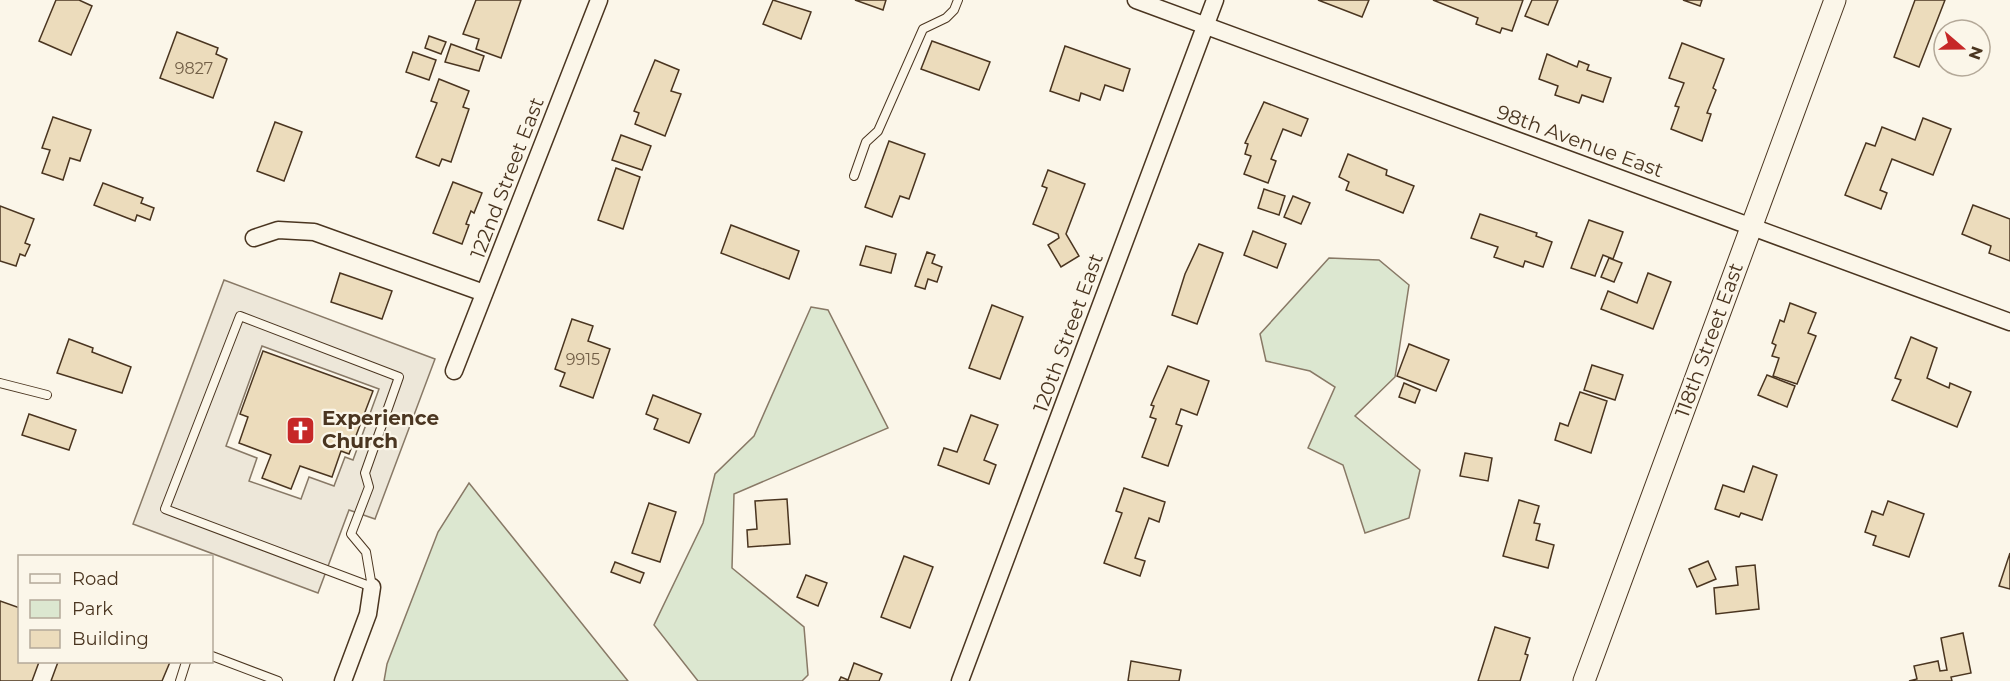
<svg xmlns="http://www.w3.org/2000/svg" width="2010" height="681" font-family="Montserrat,sans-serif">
  <rect width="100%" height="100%" fill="#fbf6e9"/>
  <g fill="#dce7d0" stroke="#887966" stroke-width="1.5">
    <polygon points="1329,258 1379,260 1409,285 1395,377 1355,416 1420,470 1409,518 1365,533 1343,465 1308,448 1335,387 1310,371 1266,361 1260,334"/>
    <polygon points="811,307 828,310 888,428 734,494 732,568 804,627 808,675 802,681 698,681 654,625 703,523 715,474 754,436"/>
    <polygon points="469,483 628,681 384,681 387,664 438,532"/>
  </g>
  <path fill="#ede7d9" stroke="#887966" stroke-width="1.5" fill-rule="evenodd" d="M224,280L435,359L375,519L349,510L318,593L133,524ZM262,346L379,389L353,460L345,457L334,486L309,477L301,499L249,481L257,458L226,446Z"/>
  <g fill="#ecdcbc" stroke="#4a3520" stroke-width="1.5">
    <polygon points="56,0 79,0 92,6 71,55 39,41"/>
    <polygon points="476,0 521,0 501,58 476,49 479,39 463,34"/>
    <polygon points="773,0 811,12 801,39 763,24"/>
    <polygon points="855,0 886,0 883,10"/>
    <polygon points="1318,0 1369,0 1362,17"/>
    <polygon points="1433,0 1523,0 1512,31 1502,28 1500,33 1476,24 1478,18"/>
    <polygon points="1532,0 1558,0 1548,25 1525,16"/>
    <polygon points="1683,0 1702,0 1700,6"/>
    <polygon points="1915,0 1945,0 1919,67 1894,57"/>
    <polygon points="177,32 218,48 216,54 227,59 213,98 160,78"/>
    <polygon points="429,36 446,42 441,54 425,48"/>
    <polygon points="932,41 990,62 979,90 921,69"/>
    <polygon points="1682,43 1724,59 1713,88 1716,90 1707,113 1711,114 1702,141 1671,129 1679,107 1675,106 1684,83 1669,78"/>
    <polygon points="451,44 484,56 479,71 445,62"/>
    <polygon points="1065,46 1130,69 1123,91 1105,85 1100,100 1081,93 1079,101 1050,91"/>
    <polygon points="413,52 436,60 429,80 406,72"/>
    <polygon points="1547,54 1577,67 1579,61 1589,65 1587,70 1611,78 1603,102 1582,95 1579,103 1555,95 1558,86 1539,79"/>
    <polygon points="655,60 679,70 671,91 681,94 665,136 635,124 639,113 634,111"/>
    <polygon points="439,79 469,91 463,107 469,109 451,162 442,159 439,166 416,157 437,103 431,101"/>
    <polygon points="1264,102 1308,119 1301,136 1283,129 1271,159 1276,161 1268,183 1244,174 1251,156 1245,154 1248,144 1245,143"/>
    <polygon points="53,117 91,130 80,161 70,158 63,180 42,173 50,150 42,148"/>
    <polygon points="1923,118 1951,129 1933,175 1892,159 1880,190 1887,193 1881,209 1845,195 1866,143 1875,146 1882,127 1915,140"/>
    <polygon points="275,122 302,132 284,181 257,171"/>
    <polygon points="621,135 651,146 642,170 612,160"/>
    <polygon points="889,141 925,154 909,199 900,196 892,217 865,207"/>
    <polygon points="1348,154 1387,170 1386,175 1414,186 1403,213 1346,190 1349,182 1339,177"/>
    <polygon points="616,168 640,177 623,229 598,220"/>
    <polygon points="1048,170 1085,184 1066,234 1079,256 1061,267 1048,245 1059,238 1058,234 1033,224 1047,188 1042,186"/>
    <polygon points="453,182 482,193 474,213 471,211 466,224 469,225 462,244 433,233"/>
    <polygon points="103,183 143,198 141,203 154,208 150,220 137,215 135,221 94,205"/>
    <polygon points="1264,189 1285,196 1279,215 1258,208"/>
    <polygon points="1293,196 1310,203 1301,224 1284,217"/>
    <polygon points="1973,205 2010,219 2010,261 1989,253 1991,246 1962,234"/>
    <polygon points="0,206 34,219 25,243 30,245 25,256 20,254 16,266 0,261"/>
    <polygon points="1480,214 1537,233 1536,236 1552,242 1543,267 1525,261 1523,267 1494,257 1498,247 1471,238"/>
    <polygon points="1589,220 1623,232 1613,259 1603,255 1595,276 1571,268"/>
    <polygon points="731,225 799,251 789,279 721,253"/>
    <polygon points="1253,231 1286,244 1277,268 1244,255"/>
    <polygon points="1199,244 1223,253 1197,324 1172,315 1185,274"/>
    <polygon points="866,246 896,254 891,273 860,265"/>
    <polygon points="927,252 935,255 932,263 942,267 937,282 928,279 925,289 915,286"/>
    <polygon points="1609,258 1622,263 1614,282 1601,277"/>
    <polygon points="340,273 392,291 382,319 331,302"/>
    <polygon points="1648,273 1671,282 1653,329 1601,309 1608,291 1637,303"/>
    <polygon points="1790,303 1816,313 1808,333 1816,336 1797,384 1773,376 1779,358 1772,356 1776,345 1772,343 1780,320 1784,322"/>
    <polygon points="992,305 1023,317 1000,379 969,368"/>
    <polygon points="572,319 593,326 588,341 610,349 593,398 560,386 565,373 555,369"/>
    <polygon points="1911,337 1937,348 1927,378 1949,388 1950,383 1971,392 1957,427 1892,400 1901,380 1895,378"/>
    <polygon points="69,339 93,348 92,352 131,367 122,393 57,373"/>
    <polygon points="1409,344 1449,360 1436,391 1397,376"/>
    <polygon points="263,351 373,391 349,454 341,451 332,477 300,466 291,489 262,478 271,455 239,443 248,417 240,414"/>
    <polygon points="1592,365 1623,375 1615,400 1584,390"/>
    <polygon points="1168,366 1209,381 1197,415 1181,409 1176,424 1182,426 1168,466 1142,457 1156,419 1150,417 1154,406 1151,405"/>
    <polygon points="1767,375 1795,386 1787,407 1758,395"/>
    <polygon points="1404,383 1420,390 1415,403 1399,397"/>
    <polygon points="1580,392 1607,401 1591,453 1555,440 1560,423 1568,426"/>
    <polygon points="653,395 701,414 689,443 654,429 658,419 646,414"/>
    <polygon points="29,414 76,430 69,450 22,435"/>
    <polygon points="971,415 998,425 984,460 996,465 989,484 938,465 944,448 957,452"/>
    <polygon points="1465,453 1492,458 1488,481 1460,476"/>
    <polygon points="1753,466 1777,475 1762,520 1741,513 1739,517 1715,509 1723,485 1744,492"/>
    <polygon points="1124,488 1165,502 1159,522 1149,518 1135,558 1145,561 1140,576 1104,563 1122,513 1116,511"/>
    <polygon points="787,499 790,544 748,547 747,530 757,529 755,501"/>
    <polygon points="1519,500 1539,506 1534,523 1540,524 1536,540 1554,545 1548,568 1503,556"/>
    <polygon points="1888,501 1924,514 1909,557 1873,545 1876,536 1865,532 1872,511 1883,515"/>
    <polygon points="649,503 676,512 660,562 632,553"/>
    <polygon points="2010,553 2010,589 1999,586"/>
    <polygon points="904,556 933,567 910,628 881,617"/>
    <polygon points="1708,561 1716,579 1697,587 1689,569"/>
    <polygon points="615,562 644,573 640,583 611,572"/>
    <polygon points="1755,565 1759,609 1716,614 1714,588 1738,585 1736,567"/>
    <polygon points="806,575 827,583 818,606 797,597"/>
    <polygon points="0,601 20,608 20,662 39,662 32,681 0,681"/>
    <polygon points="1495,627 1530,638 1525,654 1528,655 1520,681 1478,681"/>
    <polygon points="1963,633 1971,673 1951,677 1952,681 1909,681 1917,679 1914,666 1938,661 1940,671 1947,670 1941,638"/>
    <polygon points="1131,661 1181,670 1179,681 1128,681"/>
    <polygon points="58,662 170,662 162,681 51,681"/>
    <polygon points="854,663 882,674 879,681 839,681 841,677 848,680"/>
  </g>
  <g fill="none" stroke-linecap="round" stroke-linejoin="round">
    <defs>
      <g id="service">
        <polyline points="854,176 866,142 878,131 923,29 946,18 954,10 958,0"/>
        <polygon points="240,316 399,377 365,473 369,487 351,534 366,552 372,587 165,509"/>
        <polyline points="0,383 47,395"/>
        <polyline points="212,656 278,681"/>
        <polyline points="180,681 186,662"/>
      </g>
      <g id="minor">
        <polyline points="1136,0 2010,322"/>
        <polyline points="254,238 278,230 314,232 484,293"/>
        <polyline points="454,371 599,0"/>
        <polyline points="343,681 368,614 372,587"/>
        <polyline points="960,681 1215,0"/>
      </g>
      <polyline id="tertiary" points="1584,681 1835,0"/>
    </defs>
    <use href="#service" stroke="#4a3520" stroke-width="10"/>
    <use href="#minor" stroke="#4a3520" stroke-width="19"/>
    <use href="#tertiary" stroke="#4a3520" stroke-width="23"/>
    <use href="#service" stroke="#fbf6e9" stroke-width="8"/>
    <use href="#minor" stroke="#fbf6e9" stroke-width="16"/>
    <use href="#tertiary" stroke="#fbf6e9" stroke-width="21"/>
  </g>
  <defs>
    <symbol id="church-square" viewBox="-11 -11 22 22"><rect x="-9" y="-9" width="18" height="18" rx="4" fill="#c62828" stroke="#fbf6e9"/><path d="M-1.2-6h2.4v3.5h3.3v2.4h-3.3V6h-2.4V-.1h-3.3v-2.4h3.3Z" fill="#fff"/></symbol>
  </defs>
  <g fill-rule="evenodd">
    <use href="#church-square" x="284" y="414" width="33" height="33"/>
  </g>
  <g text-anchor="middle" stroke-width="4.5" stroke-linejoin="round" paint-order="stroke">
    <g font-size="16" fill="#725f47">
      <text x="194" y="74">9827</text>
      <text x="583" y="365">9915</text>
    </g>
    <g font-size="20" fill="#4a3520" stroke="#fbf6e9">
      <text transform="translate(1580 141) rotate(20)" y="7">98th Avenue East</text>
      <text transform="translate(507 178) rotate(-69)" y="7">122nd Street East</text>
      <text transform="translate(1068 333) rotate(-70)" y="7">120th Street East</text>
      <text transform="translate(1709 340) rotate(-70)" y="7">118th Street East</text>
    </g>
    <g font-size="20" font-weight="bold" fill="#4a3520" stroke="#fbf6e9" text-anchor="start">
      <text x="322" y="425">Experience<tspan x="322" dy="23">Church</tspan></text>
    </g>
  </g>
  <rect x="18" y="555" width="195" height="108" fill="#fbf6e9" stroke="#b4a999" stroke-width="1.5"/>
  <rect x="30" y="574" width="30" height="9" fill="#fbf6e9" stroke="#b4a999" stroke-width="1.5"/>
  <text x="72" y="585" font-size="18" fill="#4a3520">Road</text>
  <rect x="30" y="600" width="30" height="18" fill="#dce7d0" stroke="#b4a999" stroke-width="1.5"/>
  <text x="72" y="615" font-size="18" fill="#4a3520">Park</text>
  <rect x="30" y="630" width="30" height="18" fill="#ecdcbc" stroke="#b4a999" stroke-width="1.5"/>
  <text x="72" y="645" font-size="18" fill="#4a3520">Building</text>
  <g transform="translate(1962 48) rotate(110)"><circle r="28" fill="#fbf6e9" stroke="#b4a999" stroke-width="1.5"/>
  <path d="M0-4.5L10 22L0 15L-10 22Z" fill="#c62828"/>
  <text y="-9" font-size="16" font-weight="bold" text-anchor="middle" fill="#4a3520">N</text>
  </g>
</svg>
